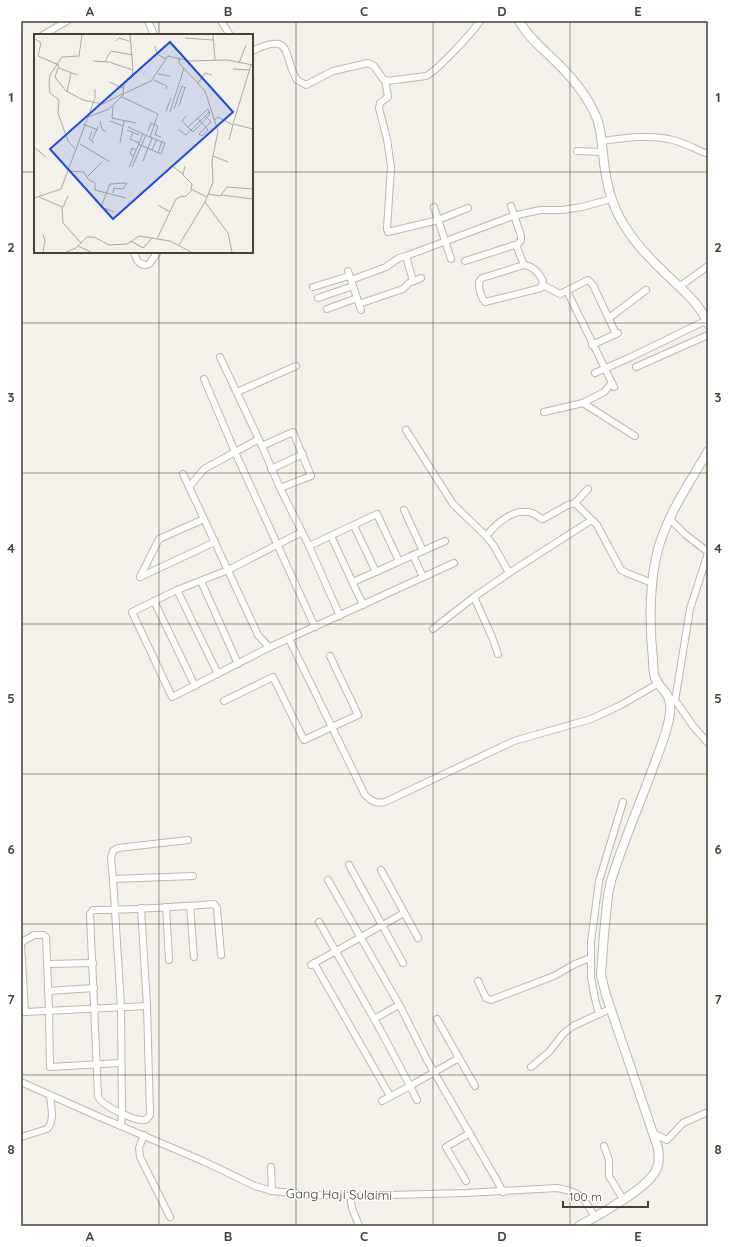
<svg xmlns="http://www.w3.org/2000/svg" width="729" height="1247" font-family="Quicksand,sans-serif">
  <rect width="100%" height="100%" fill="#f4f1ea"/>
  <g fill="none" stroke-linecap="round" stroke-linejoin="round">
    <defs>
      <g id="minor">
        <polyline points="148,21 154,35"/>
        <polyline points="221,21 230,35"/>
        <polyline points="43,35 67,21"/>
        <path d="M252,51C294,31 282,55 297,80L306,85L333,71L368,63L374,66L383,79L387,81L426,76C438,70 472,33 480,21"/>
        <polyline points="385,80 388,97 380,103 379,108 387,139 391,167 387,229"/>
        <path d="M602,141C625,138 650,134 673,140C685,143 697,150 708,154"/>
        <polyline points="577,151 602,152"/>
        <polyline points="434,207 451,259"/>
        <polyline points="388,232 438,220 468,208"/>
        <polyline points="516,245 524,265"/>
        <path d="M134,252C136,259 138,265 146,265L149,264L158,252"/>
        <polyline points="406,256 413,281"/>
        <polyline points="465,261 518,244 521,240 521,236 511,206"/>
        <path d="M524,265C533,266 539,273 543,281L541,288L485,302C480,296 479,290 479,282L482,278Z"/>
        <polyline points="348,271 361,310"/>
        <polyline points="351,280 386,267 399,258 406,256 513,216 540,210 562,210 582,207 611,199"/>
        <polyline points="543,285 560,294 588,280 593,285 616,334"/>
        <polyline points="313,287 349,276"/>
        <polyline points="679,287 708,266"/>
        <polyline points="567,291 614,387"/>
        <polyline points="318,298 353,286"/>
        <polyline points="359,304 403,289 409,283 421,278"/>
        <polyline points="327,309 357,298"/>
        <polyline points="609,318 646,290"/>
        <polyline points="592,345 618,333"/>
        <polyline points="220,357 262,446 280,488 309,546 340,616"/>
        <polyline points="636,367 708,335"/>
        <polyline points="595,373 631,357 707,320"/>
        <polyline points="204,379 235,452 315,627"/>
        <polyline points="237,392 296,366"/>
        <polyline points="583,403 604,392 612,383"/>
        <polyline points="544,412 583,403 635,436"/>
        <polyline points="406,430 453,504 486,536 494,546 509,573"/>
        <polyline points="262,446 293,432 311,476 280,488"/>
        <polyline points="271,469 303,454"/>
        <polyline points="183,474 258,635 267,645 270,647 454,563"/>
        <polyline points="189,487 204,469 259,439"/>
        <polyline points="575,503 593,521"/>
        <polyline points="404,510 423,551"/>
        <polyline points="669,518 686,535 708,552"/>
        <polyline points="354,526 376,572"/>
        <polyline points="331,536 363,605"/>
        <path d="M486,536C496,524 514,507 532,513C536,514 538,518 543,519L568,505L575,503L588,489"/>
        <polyline points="309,546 377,514 399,561"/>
        <polyline points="413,555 423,577"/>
        <polyline points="140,577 159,539 204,519"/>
        <polyline points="140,577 215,542"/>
        <polyline points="201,581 238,664"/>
        <polyline points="353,582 445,541"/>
        <polyline points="177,590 218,674"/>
        <polyline points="474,597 492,637 498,654"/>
        <polyline points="154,601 195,686"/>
        <polyline points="433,629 474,597 509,573 590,521 593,521 597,525 621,570 627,573 652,583"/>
        <path d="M289,639L365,795C371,801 376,804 385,802L514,741L591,719L621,705L659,683"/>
        <polyline points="270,647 172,697 132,612 177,590 228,570 302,532"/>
        <polyline points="672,699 678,704 693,726 708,743"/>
        <polyline points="224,701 273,677 304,740 358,715 330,656"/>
        <polyline points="675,701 690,609 708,553"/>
        <polyline points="349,865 403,963"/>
        <polyline points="381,870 418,938"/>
        <polyline points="113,879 193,876"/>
        <polyline points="328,880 401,1008 427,1060 496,1179 503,1192"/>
        <polyline points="190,906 194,957"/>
        <polyline points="166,907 169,960"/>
        <path d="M141,908L147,1006L150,1115C148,1118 146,1121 142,1120C133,1120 100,1105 98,1096L90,914L93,910C133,910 174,907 214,904L217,908L221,955"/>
        <polyline points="319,922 381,1031 410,1086 382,1101"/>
        <polyline points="314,963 390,1096"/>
        <polyline points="47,964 93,963"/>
        <polyline points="311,965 404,913"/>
        <polyline points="478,981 486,998 491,1000 554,976 575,964 590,958"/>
        <polyline points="48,991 94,988"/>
        <polyline points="599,1014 595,999 591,977 591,942 599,881 623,802"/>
        <polyline points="374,1019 399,1005"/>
        <polyline points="437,1019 459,1058"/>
        <polyline points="120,1063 50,1067 49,1010 46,937 43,935 34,935 22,942 21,944 25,1012 147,1006"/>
        <polyline points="531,1067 549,1052 563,1034 573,1026 610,1009"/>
        <path d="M21,1082L95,1115L203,1161L255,1186L272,1191L312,1195L350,1196L466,1193L557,1188C581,1192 583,1197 595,1217"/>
        <polyline points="417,1100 410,1086 459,1058 475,1086"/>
        <polyline points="121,1126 122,1113 121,1007 113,879 111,858 113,851 118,848 188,840"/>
        <polyline points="653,1133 667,1140 683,1123 708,1112"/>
        <polyline points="144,1135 139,1148 140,1157 170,1217"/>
        <path d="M21,1137L47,1129C55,1121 51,1106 50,1096"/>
        <polyline points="604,1146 609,1160 609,1176 623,1199"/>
        <polyline points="271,1167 272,1191"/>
        <polyline points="466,1181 446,1147 470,1133"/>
        <polyline points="350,1196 352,1208 359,1226"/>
      </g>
      <g id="tertiary">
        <path d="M519,21C528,37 541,47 553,59C569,74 584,91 594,112C601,125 601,139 603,153C605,179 610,203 624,225C635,243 650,259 665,273C681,289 700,303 708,324"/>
        <path d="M579,1226C598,1215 645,1190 655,1172C660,1164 659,1156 658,1148L606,995L601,975L604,934L608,895L611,881C623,842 640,804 654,765C660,748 668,731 670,713C672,693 662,692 655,678C653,672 653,665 653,660C649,623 649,571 662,537C673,506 692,479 708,451"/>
      </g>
    </defs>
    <use href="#minor" stroke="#bfb8ae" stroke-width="8"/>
    <use href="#tertiary" stroke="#bfb8ae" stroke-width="10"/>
    <use href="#minor" stroke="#fff" stroke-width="6"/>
    <use href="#tertiary" stroke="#fff" stroke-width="8"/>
  </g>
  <path fill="none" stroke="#474139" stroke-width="1" stroke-opacity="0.55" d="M159,21V35M296,21V1226M433,21V1226M570,21V1226M21,172H35M252,172H708M159,252V1226M21,323H708M21,473H708M21,624H708M21,774H708M21,924H708M21,1075H708"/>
  <g text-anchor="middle" stroke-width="3" stroke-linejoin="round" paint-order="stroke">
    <g font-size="13" fill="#474139" stroke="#fff">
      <text transform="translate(339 1194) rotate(1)" y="5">Gang Haji Sulaimi</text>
    </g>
  </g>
  <g transform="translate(34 34)">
    <rect width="219" height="219" fill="#f4f1ea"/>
    <path fill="none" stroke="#afaba3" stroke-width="1" d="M179,1L181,26M0,4L7,9L4,22L25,31L21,43L32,57L49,66L69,70L88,60M151,4L179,6M82,7L85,4L95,7M121,12L123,20L132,25M145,23V29L171,57L184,97L178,127L179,148L171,168L194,199L198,218M59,27L75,28L99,36M71,27L77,17L99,21M205,29L212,11M217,31L199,90L219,95M25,34L43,41M199,35L215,36M124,40L136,42M120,46L133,52L132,55M75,48L89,54M164,49L171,39L178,41M33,58L37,39M89,61L90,49L98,43L99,35L96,1M88,63L124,80L116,103M79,72L78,84L102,89M145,72L151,53M140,75L148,52L152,54M132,77L137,64M136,78L150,34M152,82L148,87L159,98L176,80L174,75L154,93M54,83L61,64V55M163,84L172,93L174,96L168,102L165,100L177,88L171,82M180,86L184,83L199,91M66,87L68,95L72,98M76,87L89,92M49,90L64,96M94,93L118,104L109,127M144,95L152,101L176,77M93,96L105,101M58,97L55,105L60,109M114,97L117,89L124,92L121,101L127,103M99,99L96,105L105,109M58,106L64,93M195,106L199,91M86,109L90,87M46,110L76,128M104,110L127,120L131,109L118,104M0,113L12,123M41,115L34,107L24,79L25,66L16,59L15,50L16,41L28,23L45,22L48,1M118,116L123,105M124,119L128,107M100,122L96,120L98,114L102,116M179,122L194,128M137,131L149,140M151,132L149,141L158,150L157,155L173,163M95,133L109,100M98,133L112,101M35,137L50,138L54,145L61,149V156L92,164M54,142L68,128M79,159L80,154L89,155L93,149L76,150L67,173L80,178M174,160L186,162L193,153L219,155M187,161L219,165M5,163L28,173L29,189L47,209M0,164L27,155L54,83L75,75L91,59L117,47L134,22L155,27L193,26L219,31M124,171L136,178M29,173L34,162M123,205L142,165L148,162L151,163L158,156M97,207L109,214L119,203M145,211L171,168M44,212L57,218M9,218L11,206L9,201M32,218L42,214L53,203H60L75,211L93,210L105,202L136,207L157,218"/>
    <path fill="#1d4ed8" fill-opacity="0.15" stroke="#1d4ed8" stroke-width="2" d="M136,8L199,78L79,185L16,115Z"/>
    <rect width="219" height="219" fill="none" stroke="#474139" stroke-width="2"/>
  </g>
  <rect width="729" height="1247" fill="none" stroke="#ffffff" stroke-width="44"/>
  <path d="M563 1201v6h85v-6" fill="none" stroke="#474139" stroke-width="2"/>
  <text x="569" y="1201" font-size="12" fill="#474139" stroke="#ffffff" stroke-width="3" paint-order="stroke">100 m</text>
  <rect x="22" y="22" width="685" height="1203" fill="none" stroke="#474139" stroke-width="1.5"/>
  <g font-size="13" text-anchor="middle" font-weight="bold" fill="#474139">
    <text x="90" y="16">A</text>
    <text x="228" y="16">B</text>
    <text x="364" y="16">C</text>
    <text x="502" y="16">D</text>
    <text x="638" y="16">E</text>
    <text x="11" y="102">1</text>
    <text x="718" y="102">1</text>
    <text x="11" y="252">2</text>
    <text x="718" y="252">2</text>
    <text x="11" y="402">3</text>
    <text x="718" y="402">3</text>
    <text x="11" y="553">4</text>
    <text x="718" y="553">4</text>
    <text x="11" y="703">5</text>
    <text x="718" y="703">5</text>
    <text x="11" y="854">6</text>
    <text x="718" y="854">6</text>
    <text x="11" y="1004">7</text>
    <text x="718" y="1004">7</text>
    <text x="11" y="1154">8</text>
    <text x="718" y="1154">8</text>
    <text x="90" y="1241">A</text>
    <text x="228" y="1241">B</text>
    <text x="364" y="1241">C</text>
    <text x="502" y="1241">D</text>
    <text x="638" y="1241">E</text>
  </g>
</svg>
